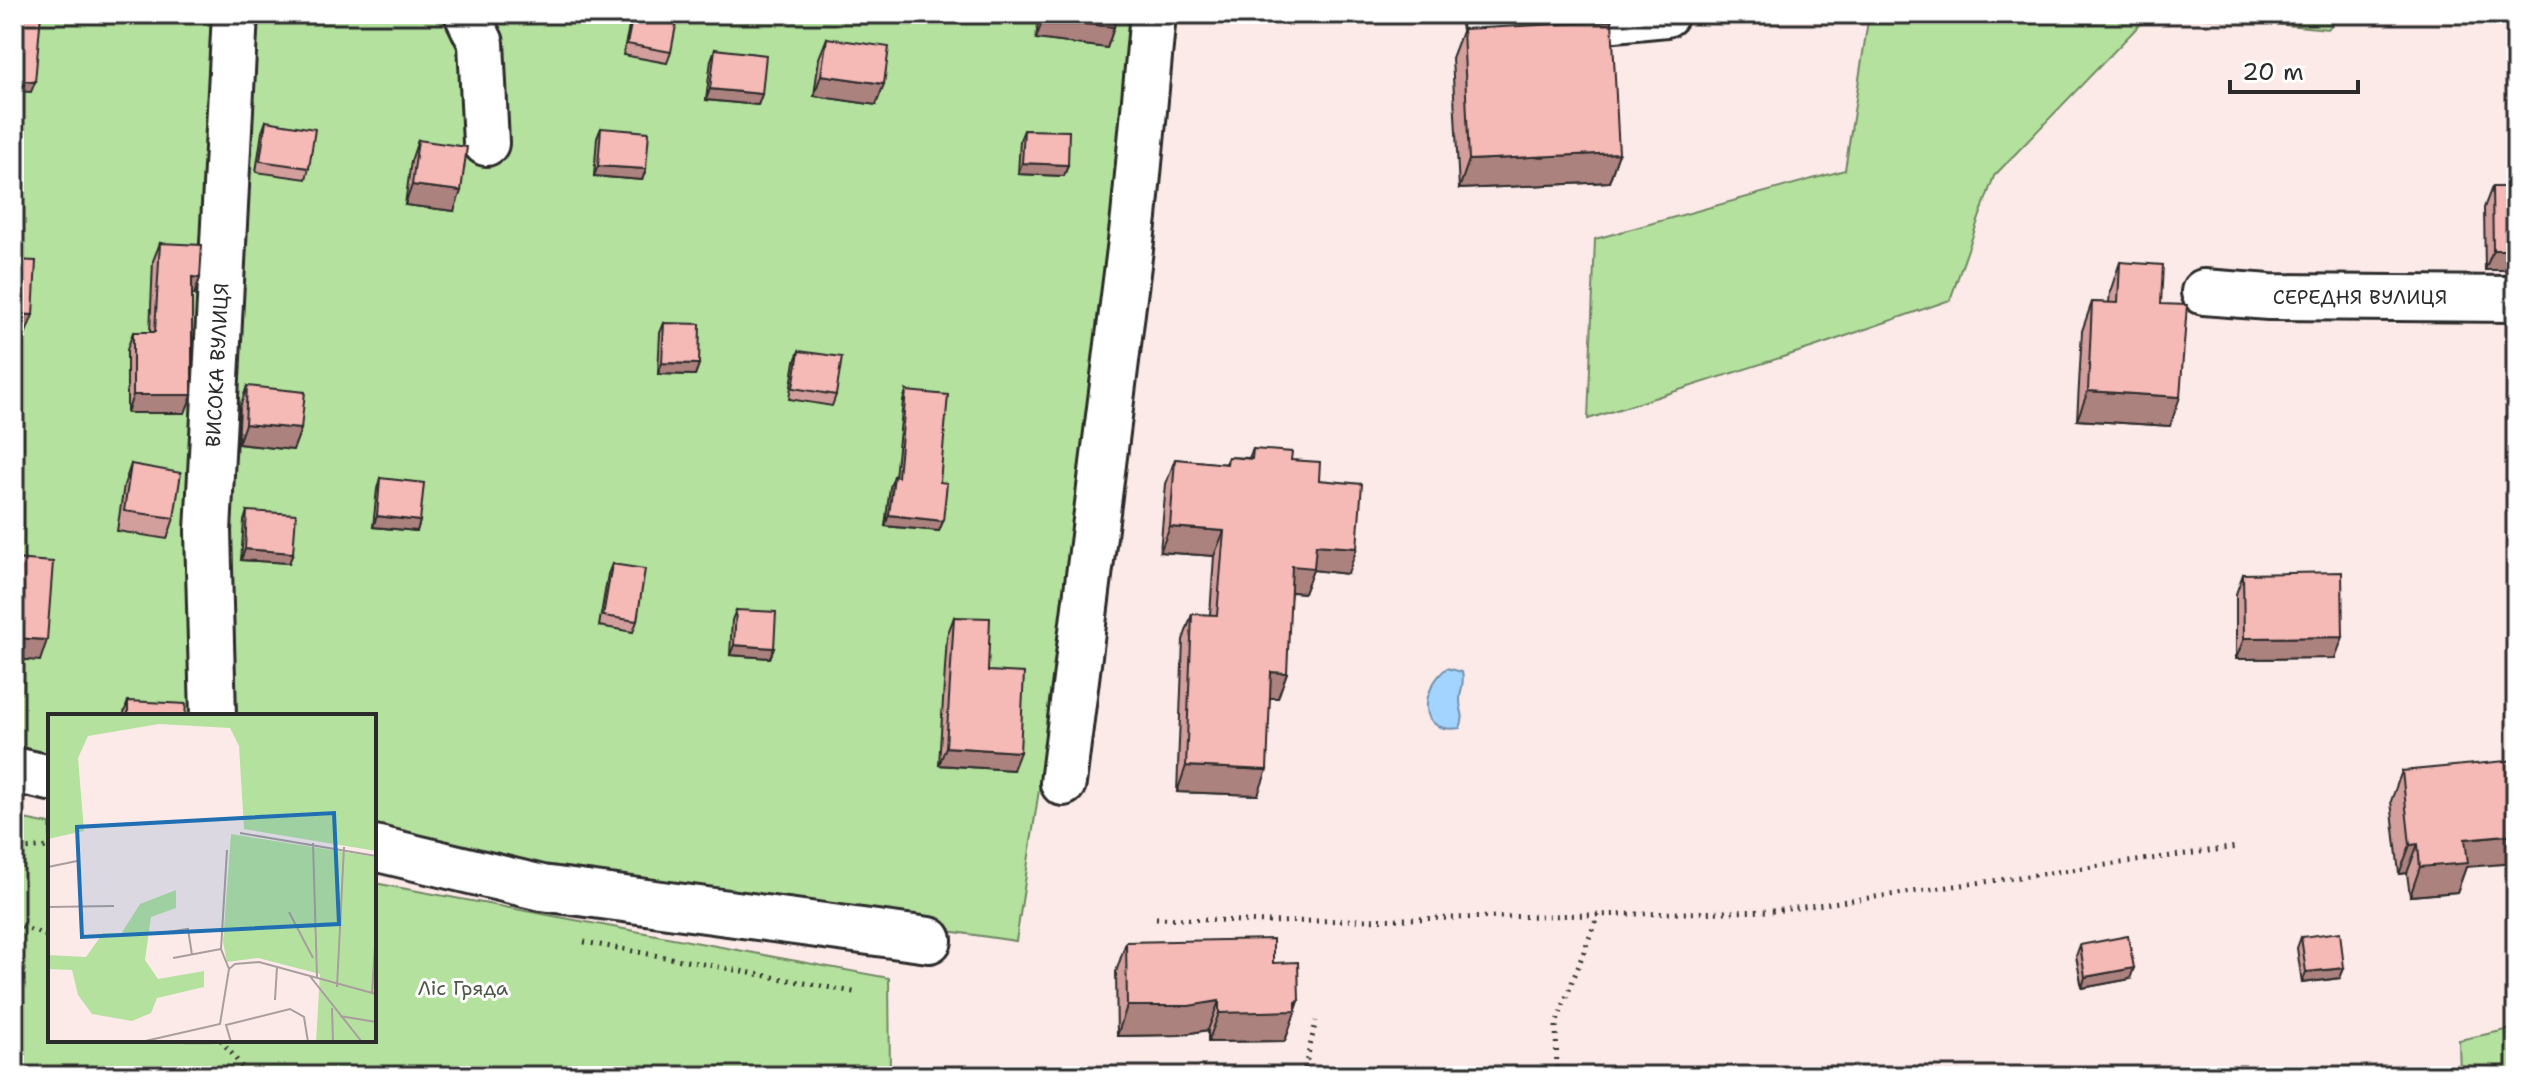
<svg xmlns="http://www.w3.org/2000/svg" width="2530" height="1090" font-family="'Shantell Sans',sans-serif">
  <rect width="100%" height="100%" fill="#fceae9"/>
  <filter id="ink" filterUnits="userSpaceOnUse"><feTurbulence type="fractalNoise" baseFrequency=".0125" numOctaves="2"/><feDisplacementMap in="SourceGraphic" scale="16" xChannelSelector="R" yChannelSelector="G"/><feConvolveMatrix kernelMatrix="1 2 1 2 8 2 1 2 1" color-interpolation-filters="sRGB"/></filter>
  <g filter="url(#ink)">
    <g fill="#b5e19e" stroke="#708664" stroke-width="2">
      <polygon points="14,14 1136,14 1070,586 1016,941 510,867 374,835 374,716 50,716 50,760 14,752"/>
      <polygon points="1869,14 2150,14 1994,176 1950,300 1814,347 1588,419 1595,239 1845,170"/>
      <polygon points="2170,14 2341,14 2328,29"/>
      <polygon points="14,817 50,824 50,1040 374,1040 374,883 889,978 890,1076 14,1076"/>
      <polygon points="2516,1028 2516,1076 2460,1076 2459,1040"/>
    </g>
    <path fill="#a2d4ff" stroke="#7290aa" stroke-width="2" d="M1447,668L1462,672C1465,684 1460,689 1460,700C1460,714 1466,713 1460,728C1415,735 1421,688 1447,668Z"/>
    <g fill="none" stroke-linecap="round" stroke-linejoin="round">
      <defs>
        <g id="minor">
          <polyline points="467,14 481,43 486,143"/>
          <polyline points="1484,14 1485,23 1562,24 1666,14"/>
          <polyline points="2204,292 2269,297 2516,299"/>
          <polyline points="213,716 208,531 235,14"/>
          <polyline points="14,770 50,778"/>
          <polyline points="1063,783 1134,217 1153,14"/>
          <polyline points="374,848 542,888 929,940"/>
        </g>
      </defs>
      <use href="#minor" stroke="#2b2b2b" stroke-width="50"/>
      <g stroke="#2b2b2b" stroke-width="5" stroke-dasharray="2 6" stroke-linecap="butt">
        <polyline points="14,856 23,849 50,847"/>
        <polyline points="1156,918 1269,922 1774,911 2237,847"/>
        <polyline points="14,924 50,937"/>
        <polyline points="584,942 859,993"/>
        <polyline points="221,1040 249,1076"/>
        <polyline points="1303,1076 1316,1021"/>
        <polyline points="1557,1076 1556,1024 1598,915"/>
      </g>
      <use href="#minor" stroke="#fff" stroke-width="44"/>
    </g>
    <g fill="#d39f9d" stroke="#2b2b2b" stroke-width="2">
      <polygon points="633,14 671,52 667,63 623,55 630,22"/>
      <polygon points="1039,14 1116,14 1114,27 1107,48 1036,39"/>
      <polygon points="1463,29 1619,153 1609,182 1459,189 1452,58"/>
      <polygon points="827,38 876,105 814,96 819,58"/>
      <polygon points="715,49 762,94 758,105 706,100 711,60"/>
      <polygon points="266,121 309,168 306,179 256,172 262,132"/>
      <polygon points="601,128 646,169 642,180 594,176 597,138"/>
      <polygon points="1024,130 1068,165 1064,176 1018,174 1020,140"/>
      <polygon points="418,140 454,211 405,205 411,161"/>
      <polygon points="2492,187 2516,187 2516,270 2485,270 2484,208"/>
      <polygon points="160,243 200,278 194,295 192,295 185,413 127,413 127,350 133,332 150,332 153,261"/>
      <polygon points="2120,262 2161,304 2170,426 2077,420 2082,331 2092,302 2109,303 2110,292"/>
      <polygon points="664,323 699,364 695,375 658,374 660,333"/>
      <polygon points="799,351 836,395 832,406 789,399 795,361"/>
      <polygon points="247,386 301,429 293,450 238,444 240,407"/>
      <polygon points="906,391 940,482 943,521 939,531 885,526 890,487 894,476 895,477 903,401"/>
      <polygon points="1253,449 1291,460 1319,480 1348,574 1313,570 1304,593 1291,592 1278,698 1270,698 1258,795 1177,792 1183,640 1192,614 1210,615 1214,556 1160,552 1166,484 1175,459 1225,464 1228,457 1249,458"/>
      <polygon points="131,464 174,518 167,539 117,531 124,485"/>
      <polygon points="380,478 420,521 417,531 373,527 377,489"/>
      <polygon points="247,511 293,553 289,563 241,560 244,521"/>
      <polygon points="612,564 637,621 633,632 599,626 608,574"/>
      <polygon points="2243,574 2335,658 2236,659 2236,594"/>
      <polygon points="736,610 774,648 770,658 730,655 732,620"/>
      <polygon points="954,617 988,671 1013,770 939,765 947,636"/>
      <polygon points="128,701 185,716 123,716"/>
      <polygon points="2402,771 2466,867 2457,892 2410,896 2407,873 2399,874 2391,801"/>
      <polygon points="2301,937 2344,968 2340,978 2302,983 2297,948"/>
      <polygon points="1126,942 1273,963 1299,1001 1285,1041 1208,1042 1208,1030 1179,1035 1117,1036 1116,972"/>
      <polygon points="2080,945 2130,979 2082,988 2076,956"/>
    </g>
    <g fill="#ac827f" stroke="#2b2b2b" stroke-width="2">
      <polygon points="1043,19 1114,27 1107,48 1036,39"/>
      <polygon points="821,75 884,84 876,105 814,96"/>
      <polygon points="14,80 35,82 31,92 14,91"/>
      <polygon points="710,89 762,94 758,105 706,100"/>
      <polygon points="1619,153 1609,182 1459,189 1469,160"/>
      <polygon points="1022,163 1068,165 1064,176 1018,174"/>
      <polygon points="598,166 646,169 642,180 594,176"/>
      <polygon points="412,185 461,191 454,211 405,205"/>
      <polygon points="14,198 21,199 17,209 14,209"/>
      <polygon points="2493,250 2516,250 2516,270 2485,270"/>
      <polygon points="192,277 200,278 194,295 185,295"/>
      <polygon points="19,314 33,315 25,335 14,335"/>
      <polygon points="662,363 699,364 695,375 658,374"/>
      <polygon points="2088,391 2180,397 2170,426 2077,420"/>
      <polygon points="133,395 192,395 185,413 127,413"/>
      <polygon points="245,424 301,429 293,450 238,444"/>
      <polygon points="889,515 943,521 939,531 885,526"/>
      <polygon points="377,516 420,521 417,531 373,527"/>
      <polygon points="1170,527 1224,531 1214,556 1160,552"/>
      <polygon points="1316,545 1357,548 1348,574 1313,570 1304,593 1283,591 1292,566"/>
      <polygon points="245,549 293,553 289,563 241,560"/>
      <polygon points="2343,637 2335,658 2236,659 2244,638"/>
      <polygon points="14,638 47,640 40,661 14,659"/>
      <polygon points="734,645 774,648 770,658 730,655"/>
      <polygon points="1271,672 1287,673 1278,698 1262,698"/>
      <polygon points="946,747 1020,752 1013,770 939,765"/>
      <polygon points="1186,766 1267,770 1258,795 1177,792"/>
      <polygon points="2516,834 2516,863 2466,867 2457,892 2410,896 2420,867 2465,839"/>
      <polygon points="2418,844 2407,873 2399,874 2410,845"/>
      <polygon points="2134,968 2130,979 2082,988 2085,977"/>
      <polygon points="2344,968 2340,978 2302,983 2306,972"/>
      <polygon points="1219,1001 1208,1030 1179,1035 1117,1036 1127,1006"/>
      <polygon points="1299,1001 1285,1041 1208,1042 1219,1013"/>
    </g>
    <g fill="#f5b9b6" stroke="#2b2b2b" stroke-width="2">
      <polygon points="14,14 41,14 35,82 14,80"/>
      <polygon points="633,14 646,14 677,20 671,52 627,44"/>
      <polygon points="1044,14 1116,14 1114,27 1043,19"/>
      <polygon points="1612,21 1619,153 1469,160 1463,29"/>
      <polygon points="827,38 889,47 884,84 821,75"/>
      <polygon points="715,49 766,55 762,94 710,89"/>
      <polygon points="266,121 315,129 309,168 260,161"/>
      <polygon points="601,128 649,132 646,169 598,166"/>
      <polygon points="1024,130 1069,131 1068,165 1022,163"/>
      <polygon points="418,140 467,147 461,191 412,185"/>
      <polygon points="14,165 22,166 21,199 14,198"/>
      <polygon points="2492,187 2516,187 2516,250 2493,250"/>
      <polygon points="160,243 202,245 200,278 192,277 192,395 133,395 133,332 155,332"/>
      <polygon points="14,260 36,261 33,315 19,314 14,394"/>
      <polygon points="2120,262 2163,265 2161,304 2187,305 2180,397 2088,391 2092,302 2118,303"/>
      <polygon points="664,323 700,324 699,364 662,363"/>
      <polygon points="799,351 842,357 836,395 793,388"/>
      <polygon points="247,386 305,392 301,429 245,424"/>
      <polygon points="906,391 948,395 940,482 947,483 943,521 889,515 894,476 898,477"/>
      <polygon points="1253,449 1292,452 1291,460 1320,462 1319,480 1362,484 1357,548 1316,545 1314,568 1292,566 1287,673 1271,672 1267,770 1186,766 1192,614 1217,615 1224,531 1170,527 1175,459 1227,464 1228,457 1252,459"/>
      <polygon points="131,464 181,473 174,518 124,511"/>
      <polygon points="380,478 424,483 420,521 377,516"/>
      <polygon points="247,511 296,514 293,553 245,549"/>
      <polygon points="14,559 53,562 47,640 14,638"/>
      <polygon points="612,564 645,569 637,621 603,616"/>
      <polygon points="2342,572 2343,637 2244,638 2243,574"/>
      <polygon points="736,610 776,612 774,648 734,645"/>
      <polygon points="954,617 990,618 988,671 1024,673 1020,752 946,747"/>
      <polygon points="128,701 186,704 185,716 128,716"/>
      <polygon points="2516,760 2516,834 2465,839 2468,863 2420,867 2418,844 2410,845 2402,771"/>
      <polygon points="2340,932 2344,968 2306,972 2301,937"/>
      <polygon points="2128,936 2134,968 2085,977 2080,945"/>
      <polygon points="1273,939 1273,963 1298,962 1299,1001 1296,1002 1296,1011 1219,1013 1219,1001 1189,1006 1127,1006 1126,942"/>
    </g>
  </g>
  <g text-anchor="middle" stroke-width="6" stroke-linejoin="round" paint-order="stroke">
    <g font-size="20" fill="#2b2b2b" stroke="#fff">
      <text x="2360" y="304">СЕРЕДНЯ ВУЛИЦЯ</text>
      <text transform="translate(217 365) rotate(-87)" y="7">ВИСОКА ВУЛИЦЯ</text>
    </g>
    <g font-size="20" fill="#4e5848" stroke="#fff">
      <text x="463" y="995">Ліс Гряда</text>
    </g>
  </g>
  <g transform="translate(48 714)">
    <rect width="328" height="328" fill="#fceae9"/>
    <path d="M0,0H328V137L196,115L191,32L182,14L111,10L40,22L30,44L36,117L0,125ZM183,120L328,143V328H268L272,260L210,244L179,248L175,228ZM128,176V194L103,203L97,246L110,265L156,257V273L109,284L103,299L84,307L44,300L30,281L24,256L0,255V241L38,243L55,219L73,220L92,190Z" fill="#b5e19e"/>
    <path fill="none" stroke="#a89e9d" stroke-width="2" d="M192,119L328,142M265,129L269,263M179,136L173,235L181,255M0,153L29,147M0,193L66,192M241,198L265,244M113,219L140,215L144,241M125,244L173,235M261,261L314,328M289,273L296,133M324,280L328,215M227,286L229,253M284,294L285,328M292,302L328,308M93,328L172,310L181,255L187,250L211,248L328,280M183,328L178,311L242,295L256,303L260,328"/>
    <path fill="#1f6fb2" fill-opacity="0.15" stroke="#1f6fb2" stroke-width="4" d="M286,99L291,210L34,223L29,113Z"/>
    <rect width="328" height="328" fill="none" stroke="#2b2b2b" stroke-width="4"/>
  </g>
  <rect width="2530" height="1090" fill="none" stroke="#fff" stroke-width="48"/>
  <rect x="24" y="24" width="2482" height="1042" fill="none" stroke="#2b2b2b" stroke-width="3" filter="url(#ink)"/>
  <path d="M2230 80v12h128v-12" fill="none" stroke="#2b2b2b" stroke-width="4"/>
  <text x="2242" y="80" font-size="24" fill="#2b2b2b" stroke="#ffffff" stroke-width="6" paint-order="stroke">20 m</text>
</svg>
